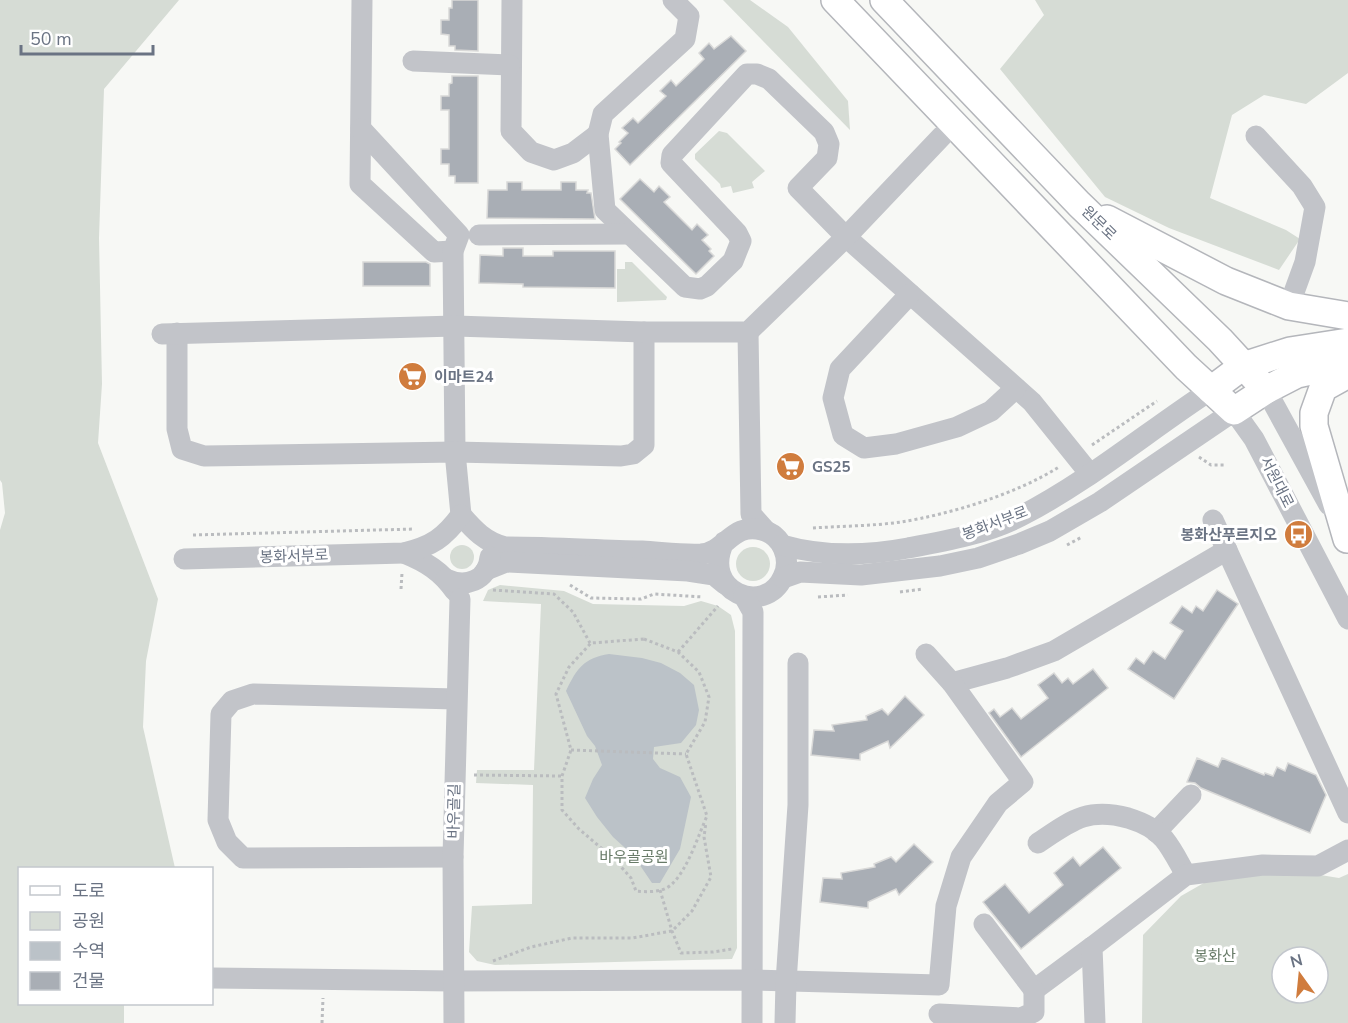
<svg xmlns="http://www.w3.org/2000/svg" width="1348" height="1023" font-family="'Nunito Sans','Noto Sans KR',sans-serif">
  <rect width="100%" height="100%" fill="#f7f8f5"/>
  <g fill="#d6dcd5" fill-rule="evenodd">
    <polygon points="0,0 179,0 104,89 99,238 102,384 98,443 158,599 146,661 143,727 175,868 20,868 20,1004 124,1004 124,1023 0,1023 0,530 5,513 2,483 0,480"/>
    <polygon points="723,0 750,0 788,27 848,101 850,130"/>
    <polygon points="1035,0 1348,0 1348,73 1306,104 1264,95 1232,115 1210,198 1286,230 1300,239 1279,270 1169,228 1105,197 1000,69 1044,15"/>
    <polygon points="719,131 727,133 765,171 752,182 754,188 733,193 731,186 721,188 720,184 695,159 695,154"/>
    <polygon points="625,262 632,262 667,297 666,300 617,302 617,269 625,269"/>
    <circle cx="462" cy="557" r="12"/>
    <circle cx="753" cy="564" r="17"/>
    <polygon points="500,585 564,591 593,604 684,606 701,601 718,606 731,615 735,631 737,948 732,959 495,965 477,961 469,952 472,906 532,904 533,785 476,783 477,770 534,770 541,604 483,601 488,590"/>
    <path d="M1258,874H1314L1339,878L1348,874V1023H1142L1143,935L1181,896L1209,880ZM1282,957H1318V993H1282Z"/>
  </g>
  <path fill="#bbc2c8" d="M609,654L642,658L661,663L680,673L694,685L699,710L696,725L681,743L654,747L653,759L660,768L680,777L691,797L680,849L660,883H652L633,855L613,837L597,817L585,798L593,779L602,765L595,746L587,736L566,691C577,668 584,658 609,654Z"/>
  <g fill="#a9aeb5" stroke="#d9d9d8" stroke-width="1.5">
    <polygon points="452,0 478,0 478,51 455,50 455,46 449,46 449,35 441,34 441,20 449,20 449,8 452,8"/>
    <polygon points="731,36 746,51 630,165 615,149 621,143 619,142 628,133 622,128 633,118 638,123 666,96 660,91 671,80 676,86 696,67 704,59 699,53 709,43 714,49"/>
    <polygon points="452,76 478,76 478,183 455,183 455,176 449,176 449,164 441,164 441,149 449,149 449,110 441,110 441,96 449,96 449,84 452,83"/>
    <polygon points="640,179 654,192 659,186 670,197 664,202 692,230 697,224 708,235 702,240 711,249 709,251 714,256 696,274 620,199"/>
    <polygon points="507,182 522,182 522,190 561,190 561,182 576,182 576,190 588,190 587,193 591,193 595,219 487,218 488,190 507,190"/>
    <polygon points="503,248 523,248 523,256 553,256 553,251 615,251 615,288 523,287 523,284 479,283 480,255 503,256"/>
    <polygon points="363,262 426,262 430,264 430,286 363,286"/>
    <polygon points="1217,590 1238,604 1174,699 1128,669 1136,658 1144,664 1153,651 1165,659 1183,631 1170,623 1182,606 1192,613 1196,606 1203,611"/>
    <polygon points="1093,669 1108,688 1021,757 989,713 994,709 1000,717 1012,708 1021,719 1048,698 1038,685 1054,673 1062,683 1068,678 1073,684"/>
    <polygon points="905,696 924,715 890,748 888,741 860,754 860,760 811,755 814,730 834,731 832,725 867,720 866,716 882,709 888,715"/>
    <polygon points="1197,758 1218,767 1222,758 1264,775 1265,773 1273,776 1277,767 1285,771 1288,763 1316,775 1326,795 1310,833 1201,788 1195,783 1187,782"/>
    <polygon points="914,844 933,862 899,895 896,889 868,902 868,908 820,902 823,878 842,879 841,873 875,867 874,864 891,857 896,862"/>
    <polygon points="1103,847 1121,868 1021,949 983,902 1005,884 1029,913 1063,885 1054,873 1073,857 1080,866"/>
  </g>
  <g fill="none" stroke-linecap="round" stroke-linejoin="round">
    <defs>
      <g id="major">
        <polyline points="835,0 1186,367 1234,411 1266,390 1297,374 1348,363"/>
        <polyline points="884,0 1079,204 1220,340 1266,390"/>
        <polyline points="1107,219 1226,281 1289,306 1348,316"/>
        <polyline points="1211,390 1243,366 1290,351 1348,342"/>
        <polyline points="1347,539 1314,426 1314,413 1323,388 1348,374"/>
      </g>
    </defs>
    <use href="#major" stroke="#b4b6bb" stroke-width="30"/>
    <g stroke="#babcbf" stroke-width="3" stroke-dasharray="3 3" stroke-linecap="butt">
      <polyline points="1092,445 1157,401"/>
      <polyline points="1199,457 1211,465 1224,465"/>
      <path d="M813,528C842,526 873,526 901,522C951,514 1016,494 1059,467"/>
      <polyline points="193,535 414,529"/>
      <polyline points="1067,545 1082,537"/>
      <polyline points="570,585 591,598 641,599 654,594 703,597"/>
      <polyline points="401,589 402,573"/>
      <polyline points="493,590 554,594 573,612 590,643"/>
      <polyline points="900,592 923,589"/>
      <polyline points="818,597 848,595"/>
      <path d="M644,639L678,652L699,672L709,697L705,722L686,754L707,816C698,836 688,869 672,884C663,893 647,892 636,891L631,878L614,859L579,829L562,810V776L571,750L556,694L569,667L591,643Z"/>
      <polyline points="678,652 718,606"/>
      <polyline points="571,750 686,754"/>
      <polyline points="474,775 562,776"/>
      <polyline points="660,890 672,931 681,953 713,952 732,949"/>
      <polyline points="493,961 531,947 572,938 632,938 672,931 692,911 711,877 704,837 706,822"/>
      <polyline points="322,1023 323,998"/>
    </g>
    <g stroke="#c2c4c9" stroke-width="21">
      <polyline points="362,0 360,184 434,252 453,251"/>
      <polyline points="512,0 511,131 531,152 554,160 573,153 598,134"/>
      <polyline points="673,0 689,16 685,39 603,114 598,134 605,210 685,287 700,289 707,286 733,261 741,241 737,233 671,163 672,155 747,74 757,74 769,79 824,132 829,144 827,158 798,188 846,237 1032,402 1090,474"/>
      <polyline points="413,61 510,65"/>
      <polyline points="361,129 459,235 453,251 455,452 461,515"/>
      <polyline points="1256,136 1302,186 1315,207 1305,262 1289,306"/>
      <polyline points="479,235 628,234"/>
      <polyline points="910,294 840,369 833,398 843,435 864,448 896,444 957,427 991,411 1016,388"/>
      <polyline points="748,332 751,514 765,530"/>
      <polyline points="177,333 177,429 182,449 204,456 455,452 621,456 633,454 644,445 644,332"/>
      <polyline points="162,334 455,326 644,332 748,332 846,237 942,136"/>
      <polyline points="1266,390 1329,505"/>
      <path d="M461,515C474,530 485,542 505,547C551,547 596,550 642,551C661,552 682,555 701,554C726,552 732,522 762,530C782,535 792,559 783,577C765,617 700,592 724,542"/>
      <polyline points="1213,520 1348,813"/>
      <path d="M782,545C824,557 865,556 908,548C946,541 986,534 1021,516C1089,481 1148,431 1211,390"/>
      <path d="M404,553C426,562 441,571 455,591"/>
      <path d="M184,559L404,553C432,546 444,538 461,515"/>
      <polyline points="486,570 506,562 688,571 714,575 725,584"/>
      <polyline points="783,578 800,572 861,575 940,566 978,558 1019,544 1050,531 1100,502 1234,411 1254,439 1348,619"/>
      <path d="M446,579C465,588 488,581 490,557"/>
      <polyline points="744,596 753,612 752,1023"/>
      <polyline points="952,683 1007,668 1054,651 1227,550"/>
      <polyline points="1156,832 1191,795"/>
      <path d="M1038,843C1071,821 1087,807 1128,818C1141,822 1155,828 1164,839C1173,850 1179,863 1186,875"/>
      <polyline points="453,857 243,858 227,842 218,820 221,714 232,701 253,694 456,699"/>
      <polyline points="984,924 1034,990 1092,947"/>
      <polyline points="212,978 453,981 753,980 939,985 946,906 961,857 998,803 1023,782 952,683 926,654"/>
      <polyline points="939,1014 1021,1018 1034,1012 1034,990"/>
      <polyline points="454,1023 453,857 460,599"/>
      <polyline points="785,1023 786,982 798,805 798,663"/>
      <polyline points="1095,1023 1092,947 1186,875 1263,865 1318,866 1348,850"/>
    </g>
    <use href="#major" stroke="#fff" stroke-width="27"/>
  </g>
  <defs>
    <symbol id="supermarket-disc" viewBox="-11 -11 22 22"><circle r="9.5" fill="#d07c3d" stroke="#fff"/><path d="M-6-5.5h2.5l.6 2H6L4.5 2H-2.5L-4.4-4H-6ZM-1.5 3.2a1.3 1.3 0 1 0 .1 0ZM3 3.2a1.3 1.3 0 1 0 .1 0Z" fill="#fff"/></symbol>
    <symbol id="bus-disc" viewBox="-11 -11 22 22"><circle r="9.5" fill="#d07c3d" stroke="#fff"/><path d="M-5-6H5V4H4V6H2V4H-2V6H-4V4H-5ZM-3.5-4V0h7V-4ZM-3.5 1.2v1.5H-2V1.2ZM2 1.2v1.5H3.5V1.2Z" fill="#fff"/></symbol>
  </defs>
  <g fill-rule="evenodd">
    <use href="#supermarket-disc" x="396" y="360" width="33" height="33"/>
    <use href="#supermarket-disc" x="774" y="450" width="33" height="33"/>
    <use href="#bus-disc" x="1282" y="518" width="33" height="33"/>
  </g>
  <g text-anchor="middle" stroke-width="6" stroke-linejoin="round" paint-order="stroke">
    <g font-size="15" fill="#6a7383" stroke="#fff">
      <text transform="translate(1099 223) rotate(44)" y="5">원문로</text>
      <text transform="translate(1277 482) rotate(63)" y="5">서원대로</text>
      <text transform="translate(995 523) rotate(-21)" y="5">봉화서부로</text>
      <text transform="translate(294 556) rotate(-2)" y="5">봉화서부로</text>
      <text transform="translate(454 811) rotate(-89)" y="5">바우골길</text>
    </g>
    <g font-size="15" font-weight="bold" fill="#6a7383" stroke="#fff" text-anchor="start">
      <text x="434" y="382">이마트24</text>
      <text x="812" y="472">GS25</text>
      <text x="1277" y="540" text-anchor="end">봉화산푸르지오</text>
    </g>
    <g font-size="15" fill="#687b68" stroke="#fff">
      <text x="634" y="862">바우골공원</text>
      <text x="1215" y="961">봉화산</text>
    </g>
  </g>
  <rect x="18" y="867" width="195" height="138" fill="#ffffff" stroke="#c3c7cd" stroke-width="1.5"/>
  <rect x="30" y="886" width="30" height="9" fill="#ffffff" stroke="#c3c7cd" stroke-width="1.5"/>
  <text x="72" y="897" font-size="18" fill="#6a7383">도로</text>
  <rect x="30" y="912" width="30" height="18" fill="#d6dcd5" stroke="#c3c7cd" stroke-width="1.5"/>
  <text x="72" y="927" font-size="18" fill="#6a7383">공원</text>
  <rect x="30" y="942" width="30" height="18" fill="#bbc2c8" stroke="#c3c7cd" stroke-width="1.5"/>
  <text x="72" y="957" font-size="18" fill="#6a7383">수역</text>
  <rect x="30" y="972" width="30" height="18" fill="#a9aeb5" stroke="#c3c7cd" stroke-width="1.5"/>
  <text x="72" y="987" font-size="18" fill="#6a7383">건물</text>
  <g transform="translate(1300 975) rotate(345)"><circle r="28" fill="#ffffff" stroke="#c3c7cd" stroke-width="1.5"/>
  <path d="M0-4.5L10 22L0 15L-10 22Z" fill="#d07c3d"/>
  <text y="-9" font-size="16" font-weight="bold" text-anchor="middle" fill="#6a7383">N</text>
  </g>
  <path d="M21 45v9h132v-9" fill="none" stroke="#6a7383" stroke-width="3"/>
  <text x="30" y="45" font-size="18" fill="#6a7383" stroke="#ffffff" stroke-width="4.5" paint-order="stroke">50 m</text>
</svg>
